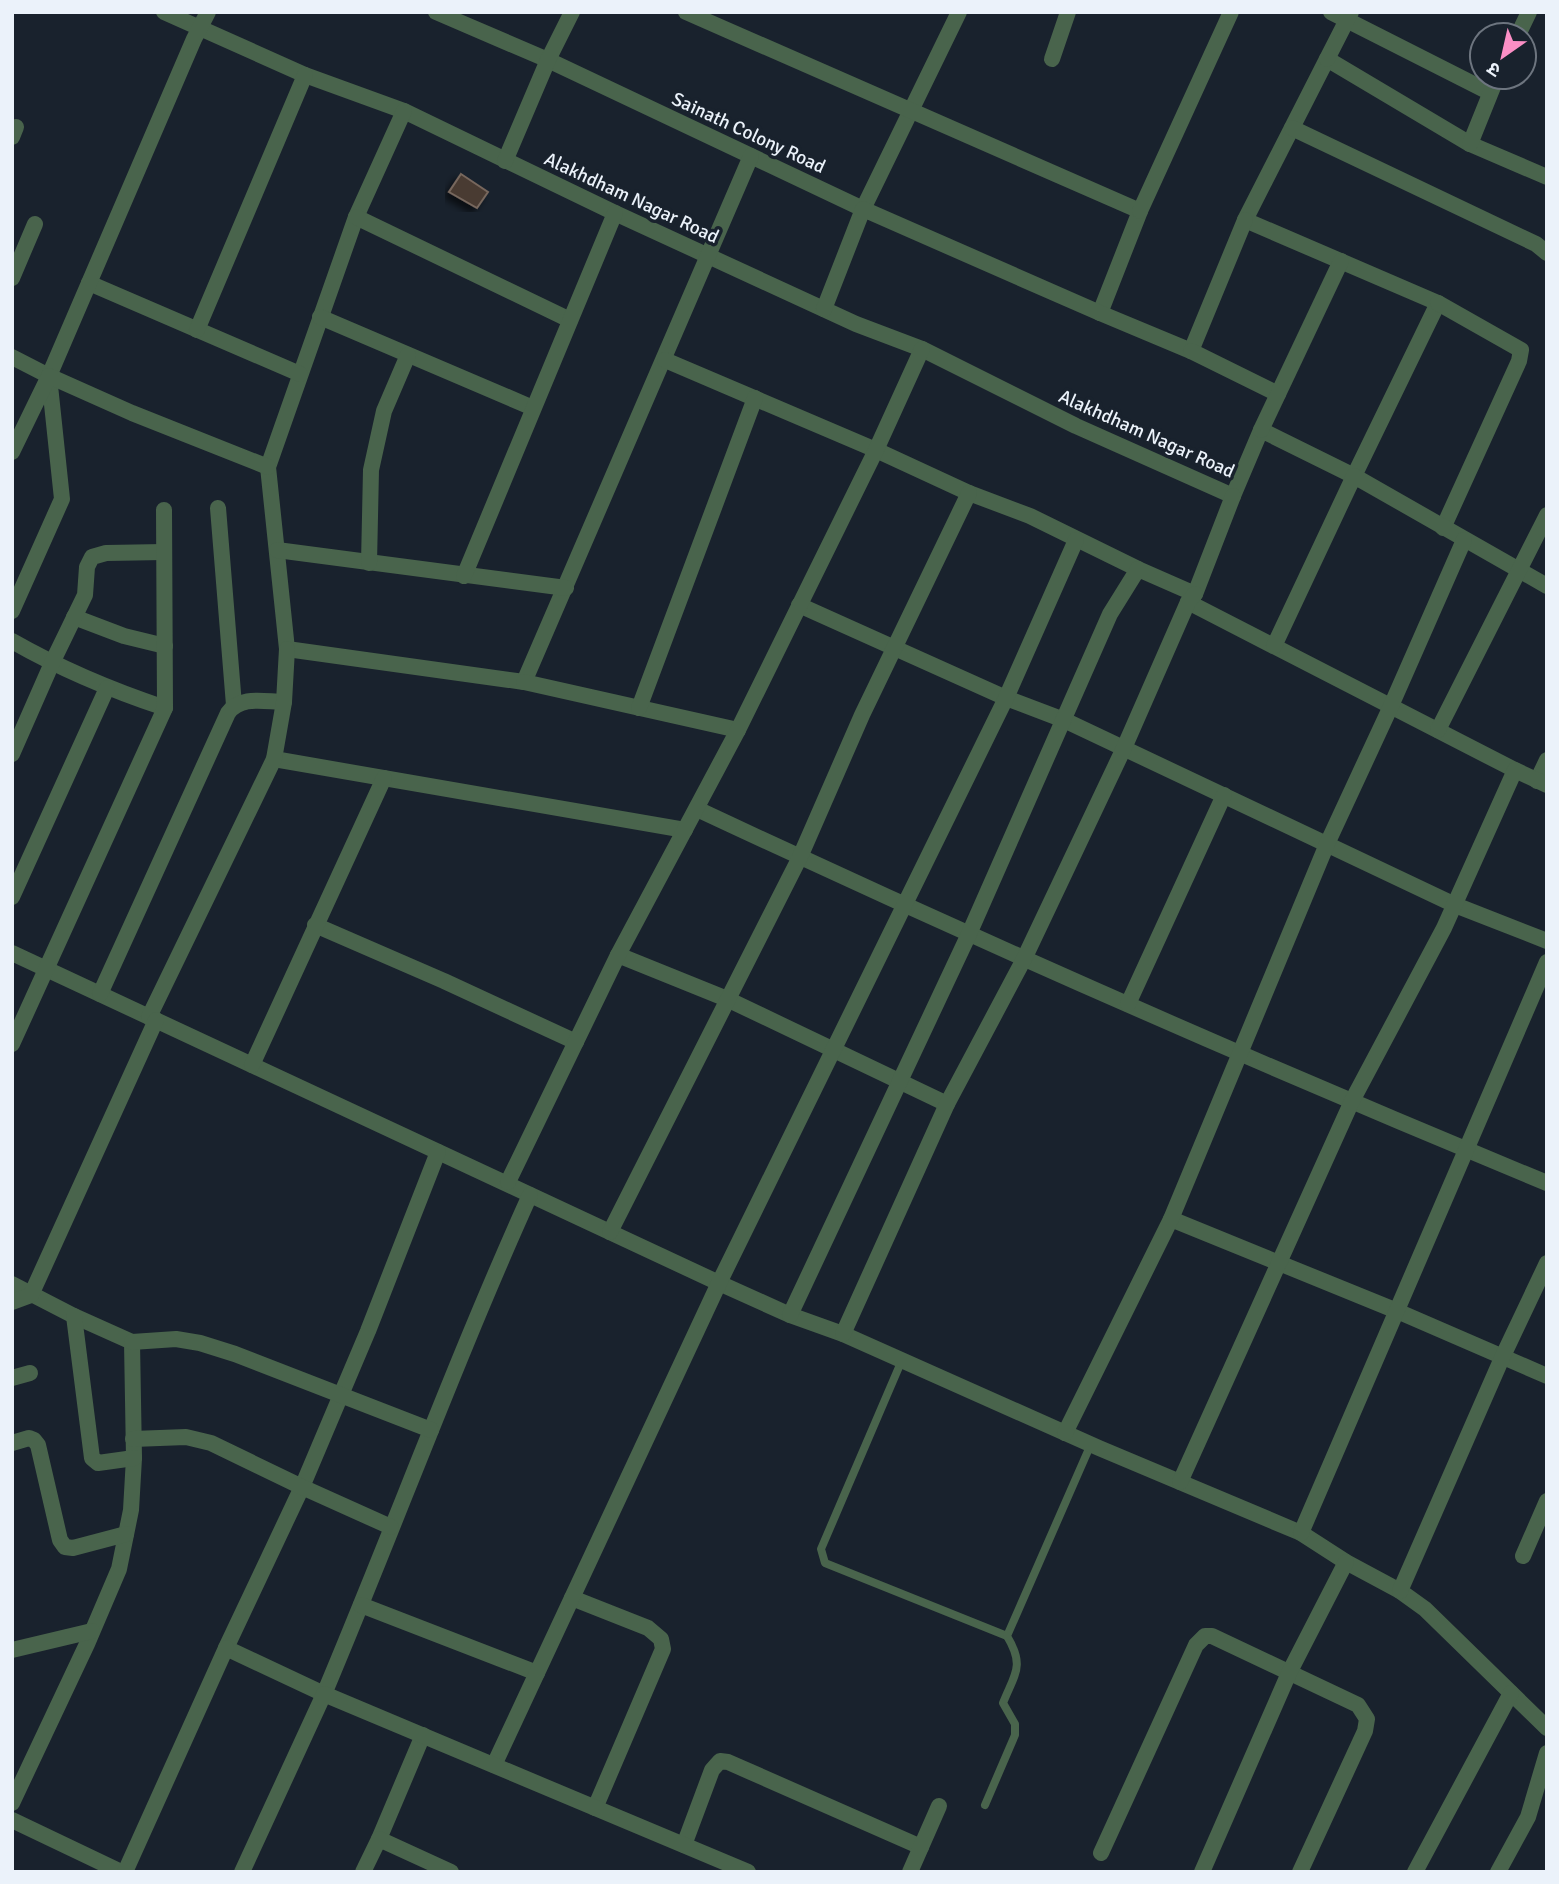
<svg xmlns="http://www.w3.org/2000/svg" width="1559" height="1884" font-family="Signika,'Noto Sans Devanagari',sans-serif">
  <defs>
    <filter id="shadow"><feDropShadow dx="-5" dy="5" stdDeviation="3.5" flood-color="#0009"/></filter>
  </defs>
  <rect width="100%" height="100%" fill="#19222d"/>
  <polygon fill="#493b32" stroke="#77675d" stroke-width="2" filter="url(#shadow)" points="461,174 488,192 477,208 449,192"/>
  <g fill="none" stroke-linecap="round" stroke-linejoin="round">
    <g stroke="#49644c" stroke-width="8">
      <polyline points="902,1360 821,1549 825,1563 1007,1636"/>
      <path d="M985,1805L1015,1735V1724L1003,1703C1015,1673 1025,1666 1007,1636L1091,1444"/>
    </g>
    <g stroke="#49644c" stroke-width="16">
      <polyline points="164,12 305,75 404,111 615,213 856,324 922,349 1076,426 1233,496 1261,430 1354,476 1438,303 1245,220 1327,59 1470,144 1547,177"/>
      <polyline points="436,12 548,60 863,209 959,12"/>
      <polyline points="686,12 1140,211 1100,313"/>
      <polyline points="1331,12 1489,92"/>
      <polyline points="1518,35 1529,12"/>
      <polyline points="1052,59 1068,12"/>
      <polyline points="1327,59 1351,12"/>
      <polyline points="404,111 356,217 268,467 287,649 524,682 751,156"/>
      <polyline points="1292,128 1536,244 1547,253"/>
      <polyline points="12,137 16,127"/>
      <polyline points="1470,144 1497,77"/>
      <polyline points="505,161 548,60 572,12"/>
      <polyline points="1140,211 1231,12"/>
      <polyline points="356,217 570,320"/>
      <polyline points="12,278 35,224"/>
      <polyline points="89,283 300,374"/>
      <polyline points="1438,303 1521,350 1519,361 1443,528"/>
      <polyline points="824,309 863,209 1100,313 1191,351 1245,220"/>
      <polyline points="320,317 533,408"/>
      <polyline points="197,330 305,75"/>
      <polyline points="1191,351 1278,394"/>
      <polyline points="12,357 49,376 62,499 12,611"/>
      <polyline points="665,360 876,450 969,493 1030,516 1138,569"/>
      <polyline points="49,376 194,39 208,12"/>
      <polyline points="1261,430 1341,261"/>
      <polyline points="12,452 49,376 132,413 268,467"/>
      <polyline points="218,508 234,705"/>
      <polyline points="277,550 566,588"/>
      <polyline points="369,563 371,470 384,411 408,355"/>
      <polyline points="464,576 615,213"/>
      <polyline points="1188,602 1515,770"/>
      <polyline points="799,605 1006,698 1064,720 1455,905 1547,941"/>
      <polyline points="74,617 124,636 165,646"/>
      <path d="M12,641C61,669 111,690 165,708"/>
      <polyline points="1274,646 1354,476 1547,586"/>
      <polyline points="524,682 738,730"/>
      <polyline points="639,708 755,398"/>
      <polyline points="1438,730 1547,515"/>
      <polyline points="12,754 52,663 85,595 87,567 92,557 106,553 164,552"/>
      <polyline points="274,759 685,830"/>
      <polyline points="1537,781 1547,760"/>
      <path d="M697,809C977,940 1261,1065 1547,1183"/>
      <polyline points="12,897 107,688"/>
      <polyline points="315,925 444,981 576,1042"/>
      <polyline points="12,953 719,1283 790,1315 843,1334 1099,1448 1301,1533 1346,1562 1400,1591 1425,1609 1547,1728"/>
      <polyline points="618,955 727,999 947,1104"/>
      <path d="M100,994L228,713C241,695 265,702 284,702"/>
      <polyline points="1128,1004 1224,795"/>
      <polyline points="149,1017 274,759 284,702 287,649"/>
      <polyline points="12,1044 165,708 164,510"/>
      <polyline points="252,1065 384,778"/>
      <path d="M438,1152L368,1331L302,1487L226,1648L324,1694C394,1528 456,1359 530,1195"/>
      <polyline points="508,1182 618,955 738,730 876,450 922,349"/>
      <polyline points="1171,1219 1397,1311 1547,1376"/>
      <polyline points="610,1232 800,857 862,715 969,493"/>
      <polyline points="12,1284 74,1316 132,1342 134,1458 131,1510 119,1569 87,1644 12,1803"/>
      <polyline points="12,1302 31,1295 156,1020"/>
      <polyline points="790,1315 969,934 1110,614 1138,569 1195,594 1233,496"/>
      <polyline points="74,1316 92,1458 98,1463 134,1458"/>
      <polyline points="843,1334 947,1104 1024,959 1124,748 1188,602 1195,594"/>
      <polyline points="132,1342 176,1339 200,1343 235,1354 431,1430"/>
      <polyline points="12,1378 30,1373"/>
      <polyline points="1065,1433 1171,1219 1327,844 1391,706 1464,540"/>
      <polyline points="133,1439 186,1437 211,1443 302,1487 391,1527"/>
      <polyline points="12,1443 29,1438 34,1440 38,1445 60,1540 65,1547 73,1548 126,1534"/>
      <polyline points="1180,1482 1352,1101 1444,928 1515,770 1547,785"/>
      <polyline points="1301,1533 1547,962"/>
      <polyline points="1523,1556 1547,1501"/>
      <polyline points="1400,1591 1502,1358 1547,1263"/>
      <polyline points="572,1598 648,1628 661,1639 663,1649 595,1808"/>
      <polyline points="361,1605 537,1673"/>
      <polyline points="12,1650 92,1631"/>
      <polyline points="494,1765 719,1283 1006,698 1076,540"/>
      <polyline points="12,1820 121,1872"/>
      <polyline points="379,1839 423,1735"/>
      <polyline points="684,1845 712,1770 720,1761 728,1762 921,1847"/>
      <polyline points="1101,1853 1196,1645 1205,1636 1212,1636 1358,1705 1367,1719 1365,1731 1300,1872"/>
      <polyline points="125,1872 226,1648"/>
      <polyline points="242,1872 324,1694 748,1872"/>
      <polyline points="363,1872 379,1839 451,1872"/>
      <polyline points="910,1872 939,1806"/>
      <polyline points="1202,1872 1289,1673 1346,1562"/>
      <polyline points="1415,1872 1511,1693"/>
      <polyline points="1498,1872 1528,1817 1547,1753"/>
    </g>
  </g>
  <g text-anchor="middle" stroke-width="7" stroke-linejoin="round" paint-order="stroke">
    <g font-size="19" fill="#ebf2fa" stroke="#19222d">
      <text transform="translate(749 132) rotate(25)" y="7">Sainath Colony Road</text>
      <text transform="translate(632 197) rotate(25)" y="7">Alakhdham Nagar Road</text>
      <text transform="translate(1147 433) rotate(24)" y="7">Alakhdham Nagar Road</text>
    </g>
  </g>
  <rect width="1559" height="1884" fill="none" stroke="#ebf2fa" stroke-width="28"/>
  <g transform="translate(1503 56) rotate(214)"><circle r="33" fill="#19222d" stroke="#6d757f" stroke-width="2"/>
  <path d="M0-5L12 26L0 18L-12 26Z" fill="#fb8fc5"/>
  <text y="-10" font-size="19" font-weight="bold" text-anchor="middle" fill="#ebf2fa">उ</text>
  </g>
</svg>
